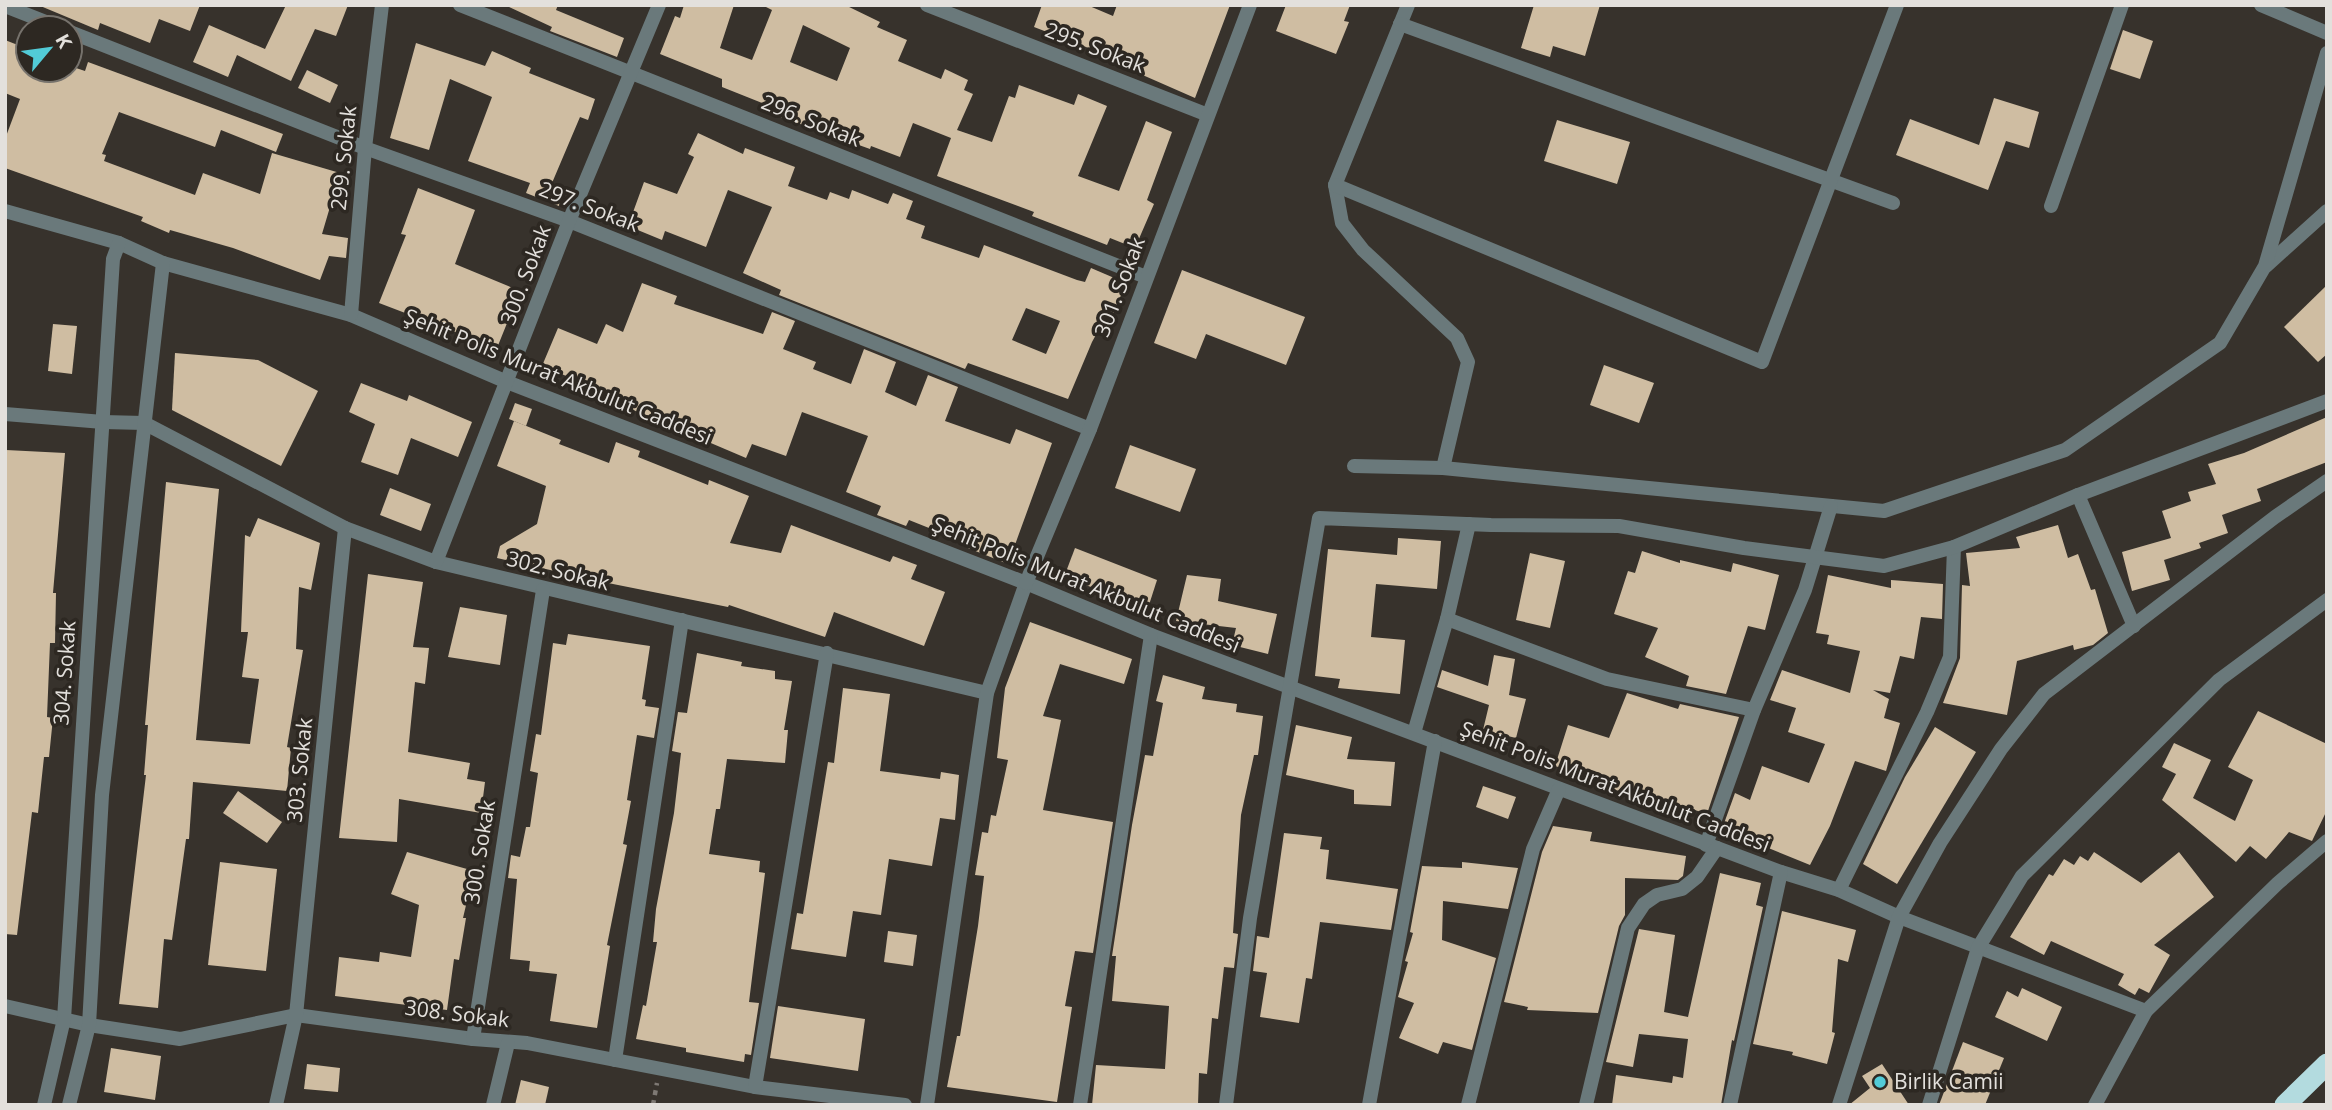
<svg xmlns="http://www.w3.org/2000/svg" width="2332" height="1110" font-family="'Open Sans',sans-serif">
  <rect width="100%" height="100%" fill="#37322c"/>
  <g fill="#cfbda2" fill-rule="evenodd">
    <polygon points="38,5 200,5 190,31 159,19 150,43 100,23 98,30"/>
    <polygon points="286,5 348,5 336,36 315,29 291,81 237,55 228,77 193,62 209,25 265,49"/>
    <polygon points="505,5 558,5 556,10 624,38 617,57 550,31 552,27"/>
    <path d="M684,5H734L720,48L752,60L772,10L762,5H845L880,22L877,27L907,40L898,61L941,79L945,69L968,80L964,90L973,94L957,130L992,142L1009,96L1015,98L1019,85L1074,105L1078,94L1107,106L1078,176L1119,191L1146,121L1172,132L1147,200L1154,204L1135,248L1110,238L1107,245L1032,216L1034,212L937,176L951,138L913,123L900,157L871,146L870,149L778,116L780,110L722,87V79L660,54L675,16L680,18ZM803,25L850,48L837,81L790,62Z"/>
    <polygon points="1042,5 1087,5 1113,16 1117,5 1230,5 1195,98 1097,55 1099,52 1034,27"/>
    <polygon points="1286,5 1350,5 1344,21 1349,22 1336,54 1276,31"/>
    <polygon points="1534,5 1600,5 1585,56 1553,46 1550,57 1521,48"/>
    <polygon points="2123,30 2153,41 2140,79 2110,69"/>
    <polygon points="5,40 28,49 28,70 70,70 70,66 85,71 88,62 283,134 276,152 221,130 215,147 119,112 102,154 106,155 104,161 195,195 203,173 260,194 272,153 340,173 322,234 348,238 346,258 329,256 320,280 233,248 170,230 169,233 141,221 143,217 5,168 5,139 20,99 5,93"/>
    <polygon points="416,43 485,66 492,51 531,68 529,73 595,99 588,120 580,117 552,183 566,189 559,206 526,193 530,183 468,161 492,97 450,79 429,150 390,138"/>
    <polygon points="307,70 338,85 330,103 298,88"/>
    <polygon points="1994,98 2039,112 2029,148 2006,141 1988,190 1896,155 1910,119 1979,145"/>
    <polygon points="1557,120 1630,142 1617,184 1544,161"/>
    <path d="M698,133L743,154L745,148L795,167L788,186L827,200L830,192L849,199L852,190L888,204L893,193L913,201L906,219L925,226L921,238L979,258L984,245L1077,280L1085,282L1091,268L1126,283L1105,334L1098,331L1092,342L1068,399L968,363L965,369L779,295L781,290L743,273L772,207L728,190L706,247L665,231L662,240L628,226L644,182L677,194L694,157L688,154ZM1026,308L1060,321L1046,354L1012,340Z"/>
    <polygon points="418,188 475,210 455,264 520,291 497,348 379,303 406,235 401,234"/>
    <polygon points="1182,270 1305,317 1286,365 1206,334 1196,359 1154,343"/>
    <polygon points="642,283 677,296 674,304 763,334 772,312 795,321 783,349 816,362 813,369 851,384 864,349 896,362 885,392 916,406 928,375 958,387 945,421 1010,444 1016,429 1052,443 1008,564 968,548 969,544 909,520 906,526 877,515 881,506 846,492 868,436 802,412 786,456 752,444 746,458 591,392 593,387 542,366 558,328 597,344 606,324 623,332"/>
    <polygon points="2327,285 2327,354 2318,362 2284,327"/>
    <polygon points="53,324 77,326 72,374 48,371"/>
    <polygon points="175,353 258,360 318,391 281,466 172,410"/>
    <polygon points="1604,365 1654,383 1639,423 1590,405"/>
    <polygon points="361,383 407,401 409,395 472,422 458,457 411,438 398,475 361,462 375,424 349,412"/>
    <polygon points="515,403 532,409 526,426 509,419"/>
    <polygon points="2327,417 2327,462 2257,489 2261,501 2222,515 2228,533 2199,543 2201,548 2164,560 2170,580 2132,591 2122,552 2171,538 2162,511 2191,501 2188,492 2216,484 2208,464 2244,453"/>
    <polygon points="514,421 561,440 559,444 609,463 616,442 640,451 638,457 708,485 709,480 749,496 730,543 781,553 791,525 890,562 893,556 917,565 911,579 945,592 924,646 834,612 825,637 729,605 728,607 608,583 497,558 500,546 537,524 546,486 497,466"/>
    <polygon points="1130,445 1196,469 1180,512 1115,488"/>
    <polygon points="6,450 65,453 53,593 56,593 55,643 50,643 47,717 53,718 49,757 44,757 38,813 32,812 17,935 5,934"/>
    <polygon points="166,482 219,489 196,740 250,744 259,679 242,677 248,632 241,632 245,535 250,537 258,518 320,543 311,590 299,587 296,649 303,650 287,747 291,748 287,791 193,782 189,839 186,839 172,940 164,939 158,1008 119,1004 146,775 144,775 148,725 145,725"/>
    <polygon points="390,488 431,504 421,531 380,515"/>
    <polygon points="2058,525 2068,558 2078,554 2091,590 2095,589 2108,633 2093,645 2074,650 2073,645 2017,661 2007,715 1943,703 1960,658 1962,585 1970,586 1966,553 2020,548 2016,537"/>
    <polygon points="1398,538 1441,541 1437,589 1376,584 1371,637 1405,640 1400,694 1338,688 1340,679 1315,676 1328,549 1397,555"/>
    <polygon points="1075,548 1157,580 1148,608 1064,577"/>
    <polygon points="1642,551 1680,563 1680,560 1731,572 1733,563 1779,575 1765,630 1748,626 1726,694 1686,686 1689,676 1645,657 1658,628 1614,614 1628,571 1635,573"/>
    <polygon points="1530,553 1565,561 1550,628 1516,620"/>
    <polygon points="368,574 423,582 413,647 429,648 425,684 415,682 408,752 470,763 467,779 485,782 481,813 399,799 397,842 339,838"/>
    <polygon points="1187,575 1221,579 1218,601 1277,614 1268,654 1232,645 1236,628 1176,621"/>
    <polygon points="1828,575 1891,588 1891,580 1943,584 1942,619 1921,617 1914,659 1900,656 1890,693 1873,690 1889,699 1884,718 1900,723 1886,771 1855,761 1830,826 1810,865 1722,829 1735,793 1750,800 1762,766 1809,783 1825,744 1788,732 1796,708 1770,700 1782,670 1850,693 1860,651 1827,644 1829,635 1816,633"/>
    <polygon points="460,607 507,615 500,665 448,657"/>
    <polygon points="1030,622 1132,659 1124,684 1060,664 1043,716 1061,720 1043,810 1113,822 1093,953 1075,951 1065,1006 1072,1007 1057,1102 947,1087 957,1036 960,1036 978,926 984,876 975,875 982,832 988,833 991,815 996,816 1008,760 997,758 1005,688"/>
    <polygon points="568,634 650,646 642,699 646,700 645,706 659,708 654,738 637,735 627,800 631,801 623,844 627,845 607,945 610,946 597,1028 550,1021 557,974 529,971 530,961 510,959 517,879 508,878 511,855 520,857 526,827 530,827 538,773 530,771 536,734 541,735 553,643 566,645"/>
    <polygon points="697,653 742,662 741,666 775,671 775,679 792,681 784,730 788,730 785,763 727,759 720,809 716,809 709,854 760,861 759,872 765,873 749,1002 759,1003 751,1055 745,1054 744,1062 686,1052 686,1048 636,1039 643,1005 646,1006 657,942 653,942 656,909 674,813 681,753 672,751 678,712 687,713"/>
    <polygon points="1494,655 1515,659 1509,695 1526,699 1516,738 1483,730 1489,705 1437,687 1442,670 1488,686"/>
    <polygon points="1163,675 1205,687 1202,699 1237,704 1236,712 1263,716 1258,755 1254,755 1241,815 1233,933 1238,934 1234,968 1224,967 1218,1019 1212,1018 1207,1074 1199,1073 1198,1105 1092,1105 1096,1065 1165,1069 1169,1006 1112,1001 1116,956 1112,956 1132,825 1145,755 1153,756 1163,703 1156,701"/>
    <polygon points="843,688 890,694 880,771 940,779 941,772 959,775 955,820 940,818 932,866 889,859 881,915 853,911 846,957 791,949 797,913 803,914 828,762 834,763"/>
    <polygon points="1627,693 1678,709 1680,704 1739,717 1707,814 1637,791 1636,796 1596,784 1597,779 1555,766 1568,725 1609,738"/>
    <polygon points="2258,711 2327,744 2327,810 2312,841 2289,832 2266,859 2250,846 2236,862 2162,800 2176,774 2162,767 2174,743 2211,760 2193,798 2235,821 2253,780 2228,767"/>
    <polygon points="1296,725 1352,737 1347,759 1395,762 1391,806 1354,804 1354,790 1286,775"/>
    <polygon points="1935,727 1976,752 1897,884 1863,864 1905,777"/>
    <polygon points="1483,786 1516,797 1508,819 1476,807"/>
    <polygon points="238,791 282,822 267,843 223,813"/>
    <polygon points="1553,826 1592,832 1590,841 1686,856 1683,876 1678,880 1625,878 1625,915 1619,926 1598,1013 1527,1010 1528,1007 1504,1002 1542,852"/>
    <polygon points="1284,833 1322,837 1320,849 1329,850 1326,879 1398,889 1391,930 1320,922 1312,979 1306,978 1299,1023 1260,1017 1267,973 1253,971 1257,936 1269,938"/>
    <polygon points="407,852 474,871 463,918 466,918 459,960 454,959 447,1010 335,996 339,957 379,962 380,952 411,957 419,905 391,894"/>
    <polygon points="2094,852 2141,883 2179,852 2214,897 2154,945 2170,955 2149,993 2139,988 2135,995 2118,985 2124,974 2051,941 2044,955 2010,937 2049,874 2053,876 2064,859 2074,865 2080,856 2088,861"/>
    <polygon points="220,862 277,869 266,971 208,965"/>
    <polygon points="1462,862 1518,868 1508,909 1443,901 1442,940 1496,958 1472,1050 1443,1042 1438,1054 1399,1038 1414,1003 1398,997 1408,962 1405,961 1413,933 1410,932 1422,866 1462,868"/>
    <polygon points="1720,873 1761,883 1756,905 1763,907 1734,1041 1732,1040 1721,1105 1612,1105 1616,1075 1672,1083 1673,1076 1683,1078 1688,1039 1639,1034 1633,1067 1606,1062 1639,929 1675,935 1664,1012 1688,1017"/>
    <polygon points="1782,911 1856,930 1848,962 1838,959 1832,1032 1835,1033 1827,1064 1792,1055 1793,1052 1753,1044"/>
    <polygon points="888,931 917,935 913,966 884,962"/>
    <polygon points="2022,988 2062,1007 2047,1041 1995,1017 2007,991 2018,997"/>
    <polygon points="778,1006 865,1019 858,1071 770,1058"/>
    <polygon points="1963,1042 2004,1058 1985,1105 1939,1105"/>
    <polygon points="111,1048 161,1056 155,1100 104,1092"/>
    <polygon points="307,1064 340,1068 338,1092 304,1089"/>
    <polygon points="1882,1064 1909,1105 1849,1105 1870,1088 1862,1076"/>
    <polygon points="521,1080 549,1087 545,1105 515,1105"/>
  </g>
  <g fill="none" stroke-linecap="round" stroke-linejoin="round">
    <polyline stroke="#7e7974" stroke-width="4.5" stroke-dasharray="5 5" stroke-linecap="butt" points="653,1105 657,1083"/>
    <g stroke="#6a797b" stroke-width="14">
      <polyline points="1408,5 1335,185 1342,223 1363,250 1457,338 1468,362 1443,468"/>
      <polyline points="2261,5 2327,33"/>
      <polyline points="1400,24 1893,203"/>
      <polyline points="1335,185 1762,362 1897,5"/>
      <polyline points="2051,206 2122,5"/>
      <polyline points="2266,266 2327,211"/>
      <polyline points="1354,466 1443,468 1884,511 2065,450 2220,343 2265,266 2327,53"/>
    </g>
    <g stroke="#6a797b" stroke-width="14">
      <polyline points="460,5 1146,277"/>
      <polyline points="927,5 1208,115"/>
      <polyline points="5,6 61,28"/>
      <polyline points="70,32 365,148 569,221 1090,429"/>
      <polyline points="5,211 119,243 163,263 351,315 507,382 1026,583 1151,635 1781,872 1839,890 1899,917 2146,1011"/>
      <polyline points="351,315 365,148 382,5"/>
      <polyline points="5,414 103,422"/>
      <polyline points="144,423 345,528 436,562 987,693"/>
      <polyline points="2078,495 2134,626"/>
      <polyline points="1469,524 1447,619 1607,679 1754,710"/>
      <polyline points="436,562 569,221 659,5"/>
      <polyline points="1414,733 1447,619"/>
      <polyline points="1706,845 1754,710 1805,590 1831,506"/>
      <polyline points="1839,890 1927,712 1950,657 1954,547"/>
      <polyline points="5,1006 89,1025 180,1039 296,1015 473,1039 527,1043 755,1087 905,1105"/>
      <polyline points="473,1039 543,590"/>
      <polyline points="615,1060 682,620"/>
      <polyline points="755,1087 827,653"/>
      <polyline points="276,1105 296,1015 345,528"/>
      <polyline points="493,1105 508,1043"/>
      <polyline points="927,1105 987,693 1026,583"/>
      <polyline points="1080,1105 1151,635"/>
      <polyline points="1226,1105 1250,918 1319,518 1491,525 1619,526 1744,548 1884,566 1954,547 2078,495 2327,401"/>
      <polyline points="1369,1105 1435,741"/>
      <polyline points="1468,1105 1533,849 1559,789"/>
      <polyline points="1586,1105 1628,928 1644,904 1657,895 1682,889 1697,877 1717,848"/>
      <polyline points="1730,1105 1781,872"/>
      <polyline points="1839,1105 1899,917 1940,843 2001,749 2044,694 2275,517 2327,481"/>
      <polyline points="1929,1105 1978,948 2022,876 2219,680 2327,600"/>
      <polyline points="2095,1105 2146,1011 2278,883 2327,841"/>
    </g>
    <g stroke="#6a797b" stroke-width="14">
      <polyline points="103,422 144,423"/>
      <polyline points="1026,583 1090,429 1250,5"/>
      <polyline points="44,1105 64,1019 113,259 119,243"/>
      <polyline points="69,1105 89,1025 102,795 163,263"/>
    </g>
    <polyline stroke="#b3dbdf" stroke-width="21" points="2285,1105 2327,1064"/>
  </g>
  <circle fill="#52cbd7" stroke="#2d2822" stroke-width="2.5" cx="1880" cy="1082" r="7"/>
  <g text-anchor="middle" stroke-width="7" stroke-linejoin="round" paint-order="stroke">
    <g font-size="21" fill="#e3e0dc" stroke="#2d2822">
      <text transform="translate(1095 48) rotate(21)" y="7">295. Sokak</text>
      <text transform="translate(811 121) rotate(22)" y="7">296. Sokak</text>
      <text transform="translate(344 158) rotate(-84)" y="7">299. Sokak</text>
      <text transform="translate(589 207) rotate(21)" y="7">297. Sokak</text>
      <text transform="translate(526 275) rotate(-69)" y="7">300. Sokak</text>
      <text transform="translate(1120 287) rotate(-69)" y="7">301. Sokak</text>
      <text transform="translate(558 377) rotate(22)" y="7">Şehit Polis Murat Akbulut Caddesi</text>
      <text transform="translate(558 571) rotate(14)" y="7">302. Sokak</text>
      <text transform="translate(1086 585) rotate(22)" y="7">Şehit Polis Murat Akbulut Caddesi</text>
      <text transform="translate(65 673) rotate(-86)" y="7">304. Sokak</text>
      <text transform="translate(300 770) rotate(-84)" y="7">303. Sokak</text>
      <text transform="translate(1615 787) rotate(21)" y="7">Şehit Polis Murat Akbulut Caddesi</text>
      <text transform="translate(480 852) rotate(-81)" y="7">300. Sokak</text>
      <text transform="translate(457 1014) rotate(7)" y="7">308. Sokak</text>
    </g>
    <g font-size="21" fill="#e3e0dc" stroke="#2d2822" text-anchor="start">
      <text x="1894" y="1089">Birlik Camii</text>
    </g>
  </g>
  <rect width="2332" height="1110" fill="none" stroke="#e3e0dc" stroke-width="14"/>
  <g transform="translate(49 49) rotate(61)"><circle r="33" fill="#2d2822" stroke="#76726c" stroke-width="2"/>
  <path d="M0-5L12 26L0 18L-12 26Z" fill="#52cbd7"/>
  <text y="-10" font-size="19" font-weight="bold" text-anchor="middle" fill="#e3e0dc">K</text>
  </g>
</svg>
